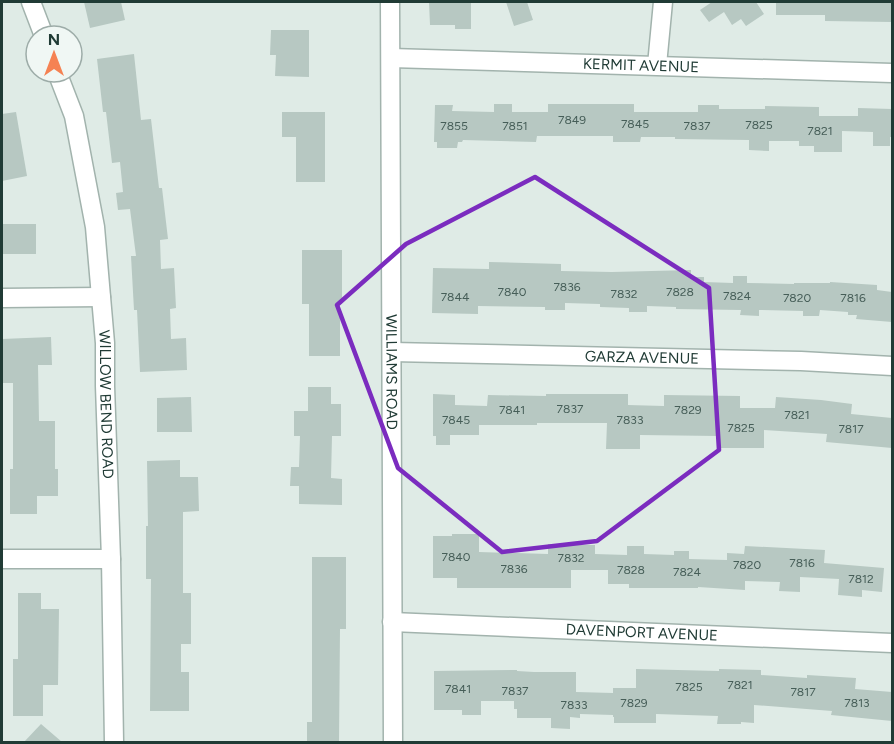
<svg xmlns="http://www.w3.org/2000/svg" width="894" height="744" font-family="Figtree,sans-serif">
  <rect width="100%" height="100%" fill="#dfebe6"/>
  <g fill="#b7c8c2">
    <polygon points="84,2 121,2 125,20 90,28"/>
    <polygon points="429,2 471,2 471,29 455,29 455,25 430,25"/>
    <polygon points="506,2 527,2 533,20 514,26"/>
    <polygon points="712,2 756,2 764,14 746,26 741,19 732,25 724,12 709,22 700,10"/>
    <polygon points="776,2 892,2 892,22 825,21 825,15 776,15"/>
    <polygon points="271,30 309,30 309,77 275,76 276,55 270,55"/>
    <polygon points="134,54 141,120 151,119 159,188 162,188 168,239 160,240 161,269 174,268 176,308 170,309 171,339 186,338 187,370 140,372 137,310 134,310 131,256 136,256 130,209 118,210 116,193 123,192 120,162 112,163 106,112 103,112 97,59"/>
    <polygon points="494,104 512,104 512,112 548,112 548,104 634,104 634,112 698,112 698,105 719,105 719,109 765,109 765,106 819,107 819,116 858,116 858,108 892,109 892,137 890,137 890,146 873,146 873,132 842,131 842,152 814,152 814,146 799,146 799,141 769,141 769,151 749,150 749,140 675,139 675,137 641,137 640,142 613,142 613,136 537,136 536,142 463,140 462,142 458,142 457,148 437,148 437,142 434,142 435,105 453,105 452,111 494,112"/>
    <polygon points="16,112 27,176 2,181 2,114"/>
    <polygon points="282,112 325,112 325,182 296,182 296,137 282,137"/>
    <rect x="2" y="224" width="34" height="30"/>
    <polygon points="302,250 342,250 342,304 340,304 340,356 309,356 309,304 302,304"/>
    <polygon points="489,262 561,264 561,271 612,272 691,270 691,277 704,277 704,282 733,283 733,276 747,276 747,283 794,284 794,283 830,283 830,282 877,285 877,290 892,292 892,322 856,319 857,315 848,315 848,312 820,310 819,316 803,316 803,311 759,310 759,316 740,315 741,310 676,309 676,307 647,306 647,312 629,312 629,308 600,307 600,304 565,303 565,310 545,310 545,307 478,306 478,314 432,313 433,268 489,269"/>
    <polygon points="51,337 52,365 38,365 39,421 55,421 55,469 58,469 58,496 37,496 37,514 10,514 10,469 13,469 13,383 2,383 2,339"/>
    <polygon points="308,387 331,387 331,404 341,404 341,436 332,436 331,478 342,479 342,505 299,504 299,486 290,486 291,467 299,467 300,436 294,436 294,411 308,411"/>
    <polygon points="433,394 455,395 455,405 487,406 488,395 546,396 546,394 628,394 628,405 664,406 664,395 740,396 740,408 775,408 776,397 821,400 852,404 851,414 892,418 892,448 826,442 827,434 764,430 764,448 718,448 718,436 640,435 640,449 606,449 607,423 537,423 537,425 479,425 479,435 450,435 450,445 436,445 436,436 433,436"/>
    <polygon points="191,397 192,432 157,432 157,398"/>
    <polygon points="180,460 180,477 198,477 199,511 183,512 183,593 191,593 191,644 181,644 181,672 189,672 189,711 150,711 151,579 146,579 146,526 148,526 147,461"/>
    <polygon points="452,534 479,534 479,552 548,554 548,544 566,544 566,545 595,545 595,554 627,555 627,546 644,546 644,554 674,555 674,551 689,551 689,559 727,560 727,553 744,554 745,546 825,550 824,563 884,568 882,592 862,590 862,597 838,595 839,579 800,577 800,592 779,591 780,582 745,581 745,590 698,587 698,588 629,588 629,584 608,584 608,570 571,570 571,588 457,588 457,578 433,578 433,536 452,536"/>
    <polygon points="312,557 346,557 346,629 340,629 339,742 307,742 307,722 312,722"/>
    <polygon points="18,593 41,593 41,609 59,609 58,685 43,685 43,716 13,716 13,659 18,659"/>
    <polygon points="636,669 719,671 719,669 761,670 761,675 807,678 807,675 856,678 855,689 892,692 892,721 831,715 832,711 754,705 754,723 741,722 741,724 717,724 718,716 656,714 656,723 614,723 614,717 613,717 613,715 580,714 580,718 570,717 570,729 551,728 551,718 517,718 517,709 514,709 514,701 481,701 481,715 462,715 462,710 434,710 434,671 517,670 517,671 534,672 576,672 576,692 613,693 613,688 636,688"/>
    <polygon points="41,724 62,742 24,742"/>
  </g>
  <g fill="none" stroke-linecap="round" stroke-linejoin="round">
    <defs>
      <g id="minor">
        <polyline points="31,2 44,36"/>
        <path id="s1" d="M391,58L892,73"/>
        <polyline points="657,65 663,2"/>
        <path id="s2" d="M57,72L74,116L95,227L101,297L105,343V386L111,559L114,742"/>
        <polyline points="2,298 101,297"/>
        <path id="s3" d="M392,352L801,361L892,366"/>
        <polyline points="2,559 111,559"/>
        <path id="s4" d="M392,622L892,643"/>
      </g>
      <g id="tertiary">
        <path id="s5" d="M390,2L393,742"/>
      </g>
    </defs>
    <use href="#minor" stroke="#a2b3ad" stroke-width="21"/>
    <use href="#tertiary" stroke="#a2b3ad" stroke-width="21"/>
    <use href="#minor" stroke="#fff" stroke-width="18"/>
    <use href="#tertiary" stroke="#fff" stroke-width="18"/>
  </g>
  <path fill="none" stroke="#7b2cbf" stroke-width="4.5" stroke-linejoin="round" d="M535,177L709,288L719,450L597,541L502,552L398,468L337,305L406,244Z"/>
  <g text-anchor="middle" stroke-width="4.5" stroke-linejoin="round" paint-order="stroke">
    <g font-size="12" fill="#465e58">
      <text x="572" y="124">7849</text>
      <text x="635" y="128">7845</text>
      <text x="759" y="129">7825</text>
      <text x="454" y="130">7855</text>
      <text x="515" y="130">7851</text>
      <text x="697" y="130">7837</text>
      <text x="820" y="135">7821</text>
      <text x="567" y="291">7836</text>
      <text x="512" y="296">7840</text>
      <text x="680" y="296">7828</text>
      <text x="624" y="298">7832</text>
      <text x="737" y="300">7824</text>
      <text x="455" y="301">7844</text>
      <text x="797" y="302">7820</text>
      <text x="853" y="302">7816</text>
      <text x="570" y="413">7837</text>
      <text x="512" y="414">7841</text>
      <text x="688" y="414">7829</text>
      <text x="797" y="419">7821</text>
      <text x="456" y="424">7845</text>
      <text x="630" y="424">7833</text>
      <text x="741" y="432">7825</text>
      <text x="851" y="433">7817</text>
      <text x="456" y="561">7840</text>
      <text x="571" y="562">7832</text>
      <text x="802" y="567">7816</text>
      <text x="747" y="569">7820</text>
      <text x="514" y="573">7836</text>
      <text x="631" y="574">7828</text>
      <text x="687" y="576">7824</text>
      <text x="861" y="583">7812</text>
      <text x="740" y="689">7821</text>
      <text x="689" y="691">7825</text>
      <text x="458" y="693">7841</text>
      <text x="515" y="695">7837</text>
      <text x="803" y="696">7817</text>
      <text x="634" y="707">7829</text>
      <text x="857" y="707">7813</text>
      <text x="574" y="709">7833</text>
    </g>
    <g font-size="15" fill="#203b35" stroke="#f0f7f4">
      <text dy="5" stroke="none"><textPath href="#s1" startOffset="250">KERMIT AVENUE</textPath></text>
      <text dy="5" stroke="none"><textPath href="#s3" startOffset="250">GARZA AVENUE</textPath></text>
      <text dy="5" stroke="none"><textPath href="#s5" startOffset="370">WILLIAMS ROAD</textPath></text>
      <text dy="5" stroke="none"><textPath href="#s2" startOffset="338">WILLOW BEND ROAD</textPath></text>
      <text dy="5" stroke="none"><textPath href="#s4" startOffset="250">DAVENPORT AVENUE</textPath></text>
    </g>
  </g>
  <rect width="894" height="744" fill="none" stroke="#203b35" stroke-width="6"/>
  <g transform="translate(54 54)"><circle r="28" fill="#f0f7f4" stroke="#9daca8" stroke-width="1.5"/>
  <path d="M0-4.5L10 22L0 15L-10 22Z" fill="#f58253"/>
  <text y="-9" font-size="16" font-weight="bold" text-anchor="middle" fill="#203b35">N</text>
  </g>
</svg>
